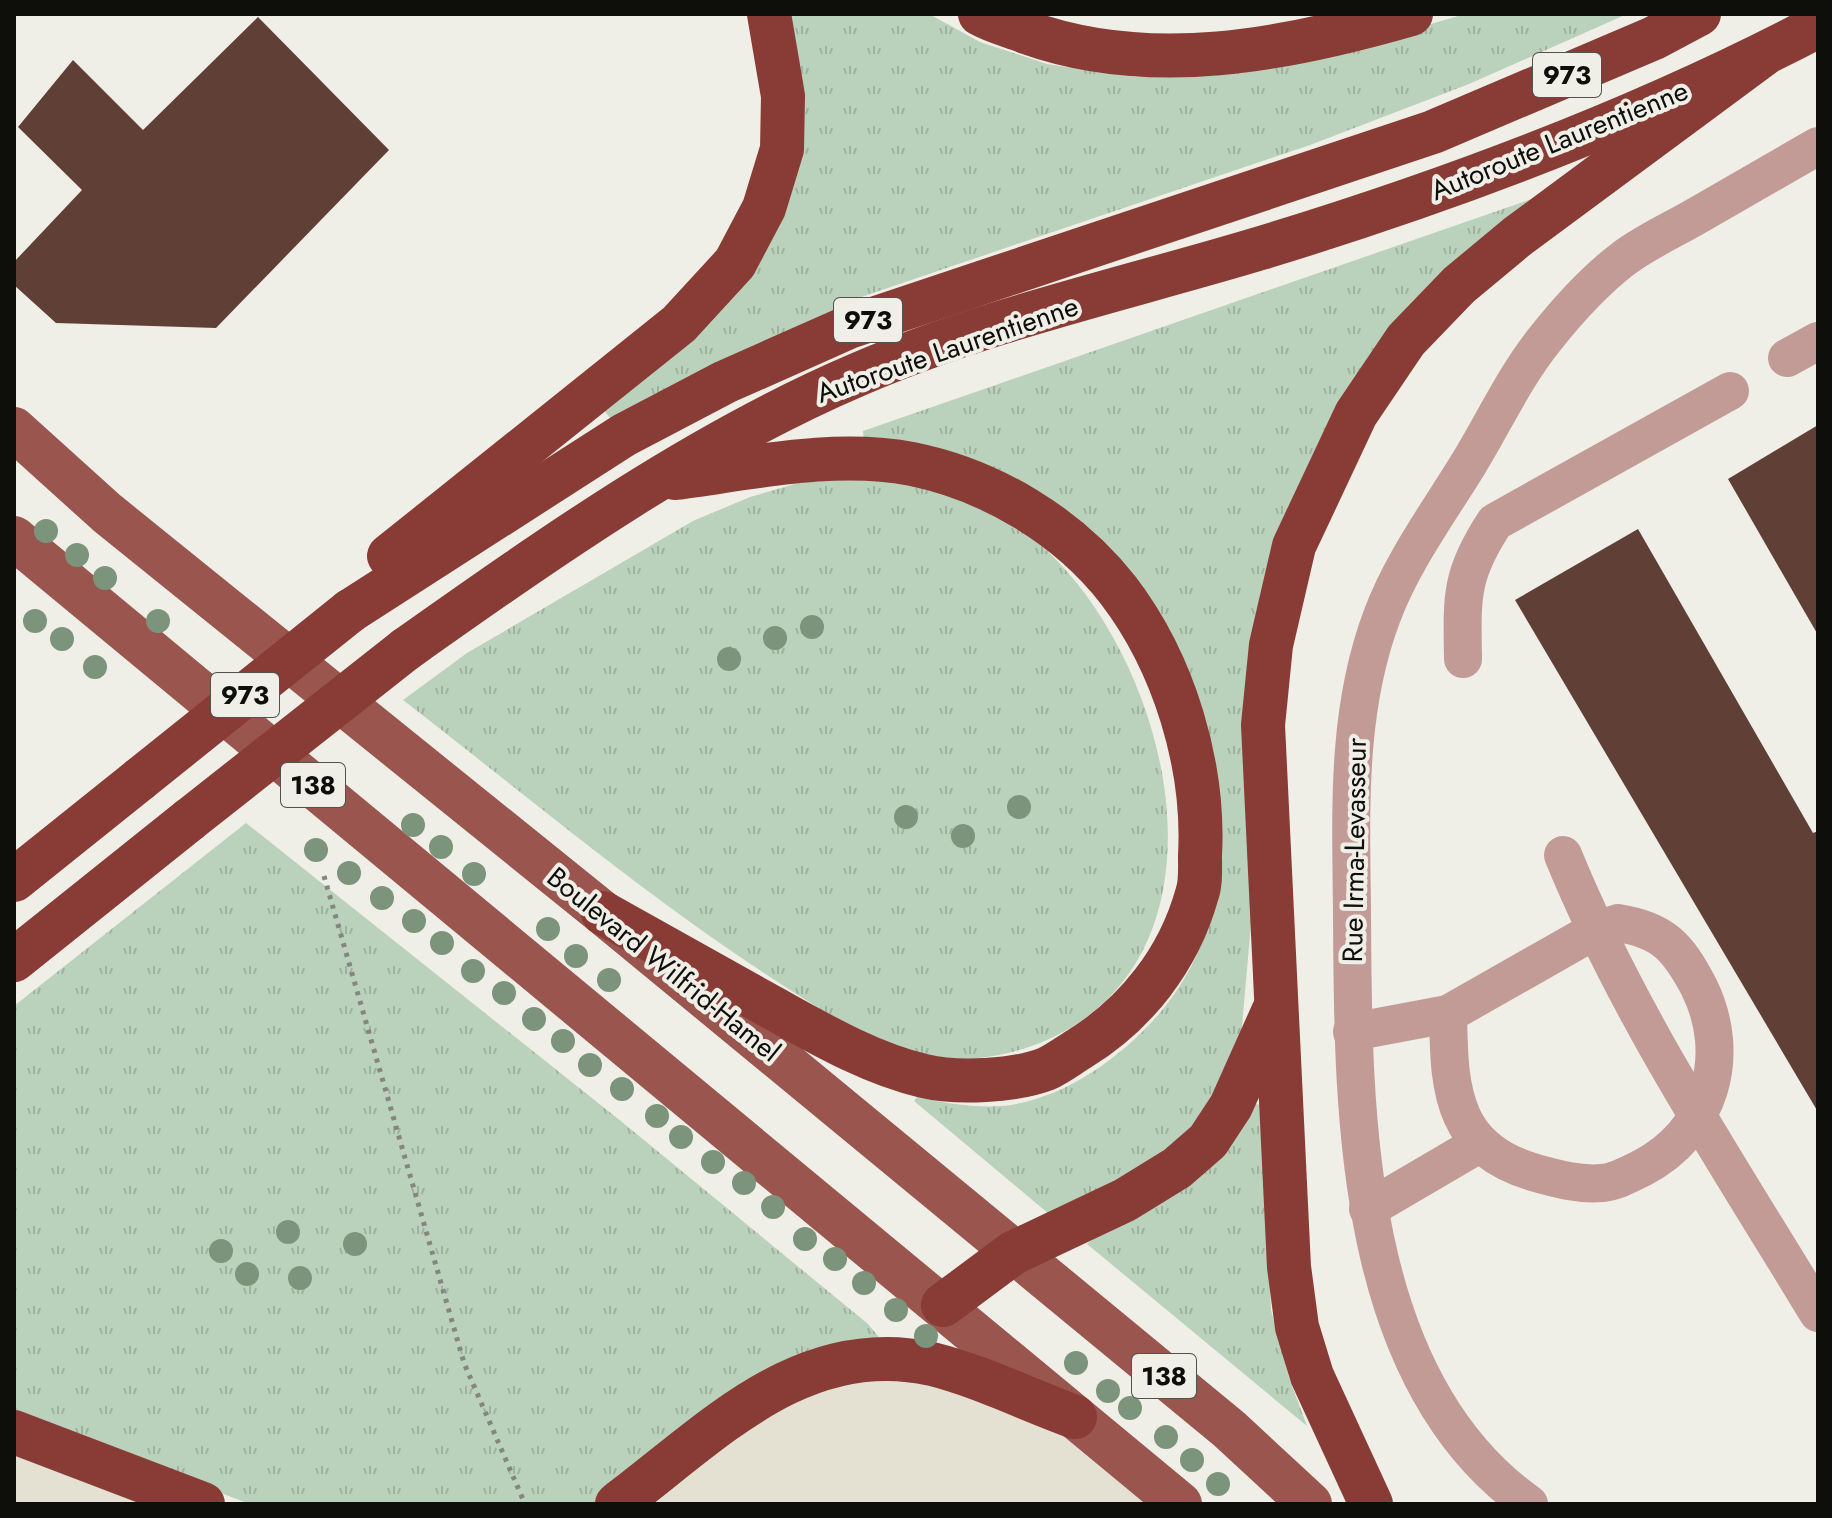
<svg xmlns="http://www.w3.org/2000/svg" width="1832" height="1518" font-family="Jost,sans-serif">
  <defs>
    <pattern id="grass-tufts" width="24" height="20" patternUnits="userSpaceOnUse" patternTransform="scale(2)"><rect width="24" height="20" fill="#bad1bb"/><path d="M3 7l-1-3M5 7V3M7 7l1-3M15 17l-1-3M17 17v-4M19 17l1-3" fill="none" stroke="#9fb29f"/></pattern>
  </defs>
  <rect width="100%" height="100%" fill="#efeee7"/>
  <g fill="#e4e1d3">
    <polygon points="849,1359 1075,1417 1180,1504 617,1504"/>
    <polygon points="14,1432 203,1504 14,1504"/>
  </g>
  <g fill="url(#grass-tufts)">
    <polygon points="785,14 929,14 980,42 1047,64 1135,77 1221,74 1343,50 1465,14 1627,14 1469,84 1310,145 864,296 611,419 601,407 750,273"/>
    <path d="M1549,193L1314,455L1254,890L1241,1037L1200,1130L1055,1219L914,1101L917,1097C945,1103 973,1108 1002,1106C1081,1099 1171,1022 1199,949C1205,933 1208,917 1213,902L1135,586L864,440L863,431Z"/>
    <path d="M856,478C876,481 897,481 917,486C951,494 1009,519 1036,541C1164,648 1241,932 1065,1031C1019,1057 960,1066 908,1054C882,1048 830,1015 806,1000C664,912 535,802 403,700L467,653L693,521L750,497L798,483Z"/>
    <polygon points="246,823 622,1122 868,1324 888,1348 601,1504 250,1504 14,1415 14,1006"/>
    <polygon points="1248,1102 1260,1105 1271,1310 1289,1378 1307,1426 1087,1244"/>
  </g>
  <g fill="#603f37">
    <polygon points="258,17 389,150 216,328 56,323 14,285 14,262 82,190 18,127 73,60 143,130"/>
    <polygon points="1818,425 1818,635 1728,479"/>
    <polygon points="1638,529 1813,833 1818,831 1818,1112 1515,600"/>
  </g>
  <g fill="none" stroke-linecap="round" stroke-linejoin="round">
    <polyline stroke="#868580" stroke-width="5" stroke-dasharray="4 6" stroke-linecap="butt" points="324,876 464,1363 525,1504"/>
    <g stroke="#c39b96" stroke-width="38">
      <polyline points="1787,358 1818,341"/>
      <path d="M1463,659C1462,597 1460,575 1495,522L1730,391"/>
      <path d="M1563,855C1629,1017 1728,1164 1818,1313"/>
      <path d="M1618,923C1663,930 1678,947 1699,987C1733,1056 1710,1132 1642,1168C1630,1174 1615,1182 1602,1183C1580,1185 1557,1179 1536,1173C1504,1164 1476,1148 1462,1116C1448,1084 1449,1048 1448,1014L1594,931Z"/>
      <polyline points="1352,1032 1448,1014"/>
      <polyline points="1368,1209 1479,1144"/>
      <path d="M1529,1504C1351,1378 1353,1106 1352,911C1351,812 1346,711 1382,616C1402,562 1439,512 1469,463C1494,422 1515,376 1545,339C1568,310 1593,282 1623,259C1644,243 1670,231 1693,218C1734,194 1776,170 1818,146"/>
    </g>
    <g stroke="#9a554e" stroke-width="44">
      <polyline points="14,429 107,513 603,913 1229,1429 1310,1504"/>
      <polyline points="14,538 1180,1504"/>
    </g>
    <g stroke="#893b35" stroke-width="44">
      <path d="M980,14C994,22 1011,26 1026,32C1151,77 1286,50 1411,14"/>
      <polyline points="389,556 679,324 735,263 764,208 782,149 783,96 769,14"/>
      <polyline points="350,611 624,435 725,382 849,327 1433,132 1654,38 1699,14"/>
      <path d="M406,649C549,548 697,443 859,374C985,320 1128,288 1261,248C1452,190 1641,119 1818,26"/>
      <polyline points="14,880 140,779"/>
      <path d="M603,913C657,943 710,973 764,1003C815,1031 868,1063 924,1076C957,1084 1015,1081 1046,1069C1057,1064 1069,1055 1079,1049C1136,1014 1179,959 1197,894C1201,883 1200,869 1200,856C1205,765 1174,663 1118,590C1068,526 991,480 912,464C835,449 752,468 675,478"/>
      <polyline points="14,960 189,820"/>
      <polyline points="943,1305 1013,1253 1125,1200 1177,1168 1208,1141 1231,1106 1273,1012"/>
      <polyline points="14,1432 203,1504"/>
      <path d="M617,1504C712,1433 802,1335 932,1364C980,1376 1028,1400 1075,1417"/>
      <polyline points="1371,1504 1312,1376 1297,1327 1289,1267 1263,725 1271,645 1294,546 1356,414 1406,340 1459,285 1518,236 1764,54"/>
    </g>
    <g stroke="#893b35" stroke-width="44">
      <polyline points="140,779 350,611"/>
      <polyline points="189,820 406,649"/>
    </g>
  </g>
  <g fill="#7c937c">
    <circle cx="46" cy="531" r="12"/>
    <circle cx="77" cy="555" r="12"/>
    <circle cx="105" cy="578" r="12"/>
    <circle cx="35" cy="621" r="12"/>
    <circle cx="158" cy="621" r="12"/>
    <circle cx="812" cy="627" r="12"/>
    <circle cx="775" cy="638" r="12"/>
    <circle cx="62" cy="639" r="12"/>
    <circle cx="729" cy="659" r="12"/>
    <circle cx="95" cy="667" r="12"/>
    <circle cx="1019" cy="807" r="12"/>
    <circle cx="906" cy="817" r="12"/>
    <circle cx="413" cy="825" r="12"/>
    <circle cx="963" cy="836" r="12"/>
    <circle cx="441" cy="847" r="12"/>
    <circle cx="316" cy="850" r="12"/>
    <circle cx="349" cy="873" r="12"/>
    <circle cx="474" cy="874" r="12"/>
    <circle cx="382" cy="898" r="12"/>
    <circle cx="414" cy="921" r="12"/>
    <circle cx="548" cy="929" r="12"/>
    <circle cx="442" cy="943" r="12"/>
    <circle cx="576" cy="956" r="12"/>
    <circle cx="473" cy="971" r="12"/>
    <circle cx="609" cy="980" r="12"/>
    <circle cx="504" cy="993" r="12"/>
    <circle cx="534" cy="1019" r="12"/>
    <circle cx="563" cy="1041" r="12"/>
    <circle cx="590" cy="1065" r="12"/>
    <circle cx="622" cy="1089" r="12"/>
    <circle cx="657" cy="1116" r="12"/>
    <circle cx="681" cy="1137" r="12"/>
    <circle cx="713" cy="1162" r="12"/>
    <circle cx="744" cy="1183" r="12"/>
    <circle cx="773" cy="1207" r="12"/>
    <circle cx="288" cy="1232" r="12"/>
    <circle cx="805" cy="1239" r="12"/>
    <circle cx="355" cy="1244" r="12"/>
    <circle cx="221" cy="1251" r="12"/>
    <circle cx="835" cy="1259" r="12"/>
    <circle cx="247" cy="1274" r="12"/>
    <circle cx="300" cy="1278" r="12"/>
    <circle cx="864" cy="1283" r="12"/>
    <circle cx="896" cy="1310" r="12"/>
    <circle cx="926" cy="1336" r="12"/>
    <circle cx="1076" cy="1363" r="12"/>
    <circle cx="1108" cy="1391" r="12"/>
    <circle cx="1130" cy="1408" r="12"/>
    <circle cx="1166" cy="1437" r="12"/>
    <circle cx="1192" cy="1460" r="12"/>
    <circle cx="1218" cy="1484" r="12"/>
  </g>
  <g text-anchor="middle" stroke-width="8" stroke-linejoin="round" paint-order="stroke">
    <g fill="#efeee7" stroke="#52514d" stroke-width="2">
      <rect x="1533" y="53" width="68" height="44" rx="6"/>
      <rect x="834" y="298" width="68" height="44" rx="6"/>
      <rect x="211" y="673" width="68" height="44" rx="6"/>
      <rect x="281" y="763" width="64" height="44" rx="6"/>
      <rect x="1132" y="1354" width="64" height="44" rx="6"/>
    </g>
    <g font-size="26" font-weight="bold" fill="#0e0e0b">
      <text x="1567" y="84">973</text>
      <text x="868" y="329">973</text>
      <text x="245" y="704">973</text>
      <text x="313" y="794">138</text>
      <text x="1164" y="1385">138</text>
    </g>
    <g font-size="28" fill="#0e0e0b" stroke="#efeee7">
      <text transform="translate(1559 140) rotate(-22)" y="10">Autoroute Laurentienne</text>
      <text transform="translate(947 349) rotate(-19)" y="10">Autoroute Laurentienne</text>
      <text transform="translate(1354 850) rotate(-89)" y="10">Rue Irma-Levasseur</text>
      <text transform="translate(664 964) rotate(39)" y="10">Boulevard Wilfrid-Hamel</text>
    </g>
  </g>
  <rect width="1832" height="1518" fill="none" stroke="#0e0e0b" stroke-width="32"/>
</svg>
